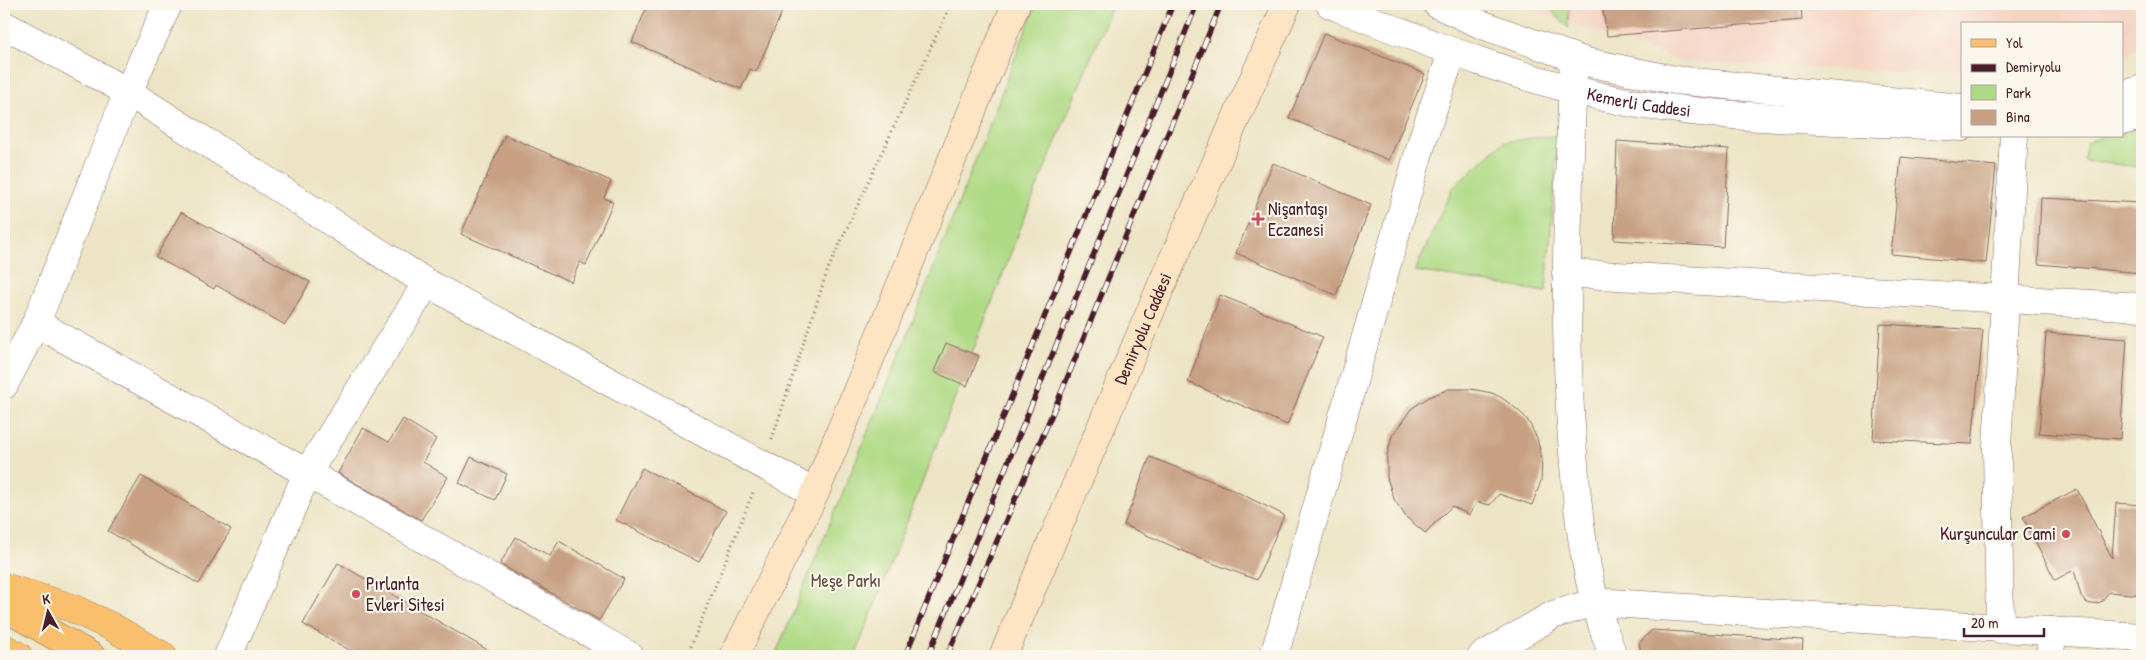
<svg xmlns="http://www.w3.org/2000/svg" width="2146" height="660" font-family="'Patrick Hand',sans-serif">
  <rect width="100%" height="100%" fill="#fbf7ec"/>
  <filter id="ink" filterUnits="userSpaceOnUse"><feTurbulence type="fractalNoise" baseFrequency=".02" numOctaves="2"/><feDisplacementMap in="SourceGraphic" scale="10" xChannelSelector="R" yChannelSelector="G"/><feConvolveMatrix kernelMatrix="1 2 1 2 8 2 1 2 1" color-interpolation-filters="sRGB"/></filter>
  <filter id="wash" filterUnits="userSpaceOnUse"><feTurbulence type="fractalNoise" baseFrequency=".0096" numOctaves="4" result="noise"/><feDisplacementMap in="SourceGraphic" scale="20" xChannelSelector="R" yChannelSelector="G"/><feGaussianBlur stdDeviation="1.12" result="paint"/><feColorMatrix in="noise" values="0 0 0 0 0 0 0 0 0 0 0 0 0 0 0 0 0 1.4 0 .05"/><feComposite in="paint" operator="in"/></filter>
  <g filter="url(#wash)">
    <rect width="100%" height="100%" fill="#ece4c4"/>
    <polygon fill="#f5d3c2" points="1514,4 2142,4 2142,47 2122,55 2122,24 1962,24 1962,73 1906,73 1684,62"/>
    <g fill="#afda85" stroke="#7c7c58">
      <polygon points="1036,4 1113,4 1026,214 855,656 775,656 900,354"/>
      <polygon points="1496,4 1569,4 1568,28 1546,5"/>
      <polygon points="2142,122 2142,167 2083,161 2087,142 2103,136 2122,136 2122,129"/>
      <polygon points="1558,135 1546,292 1415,271 1452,189 1503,142"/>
    </g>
    <g id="blocks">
      <g fill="#c7a083">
        <polygon points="648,4 771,4 783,9 756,72 750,69 741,89 632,42"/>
        <polygon points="1602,4 1801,4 1802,20 1607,36"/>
        <polygon points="1324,33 1425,74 1389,160 1289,118"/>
        <polygon points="505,135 611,181 604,198 613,202 586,265 580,262 571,282 461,234"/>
        <polygon points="1617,141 1729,149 1723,247 1614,240"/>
        <polygon points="1901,157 1996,166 1986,263 1891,254"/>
        <polygon points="1273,163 1371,205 1336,295 1236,253"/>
        <polygon points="2041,198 2142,203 2142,273 2038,264"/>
        <polygon points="181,212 310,282 285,325 216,285 214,289 156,257"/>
        <polygon points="1220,295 1323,337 1287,425 1188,382"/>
        <polygon points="1880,324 1983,330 1972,444 1873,440"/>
        <polygon points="2046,333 2127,339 2120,439 2039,433"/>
        <polygon points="946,343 979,356 967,386 934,372"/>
        <polygon points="1449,389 1471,389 1492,393 1502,398 1519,411 1527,419 1537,438 1542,459 1541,481 1532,505 1499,494 1490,505 1477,502 1469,515 1452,506 1425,533 1406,517 1394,499 1387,478 1387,456 1392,436 1411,409 1429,397"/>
        <polygon points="403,419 436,439 423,462 448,477 421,520 338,473 363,428 389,442"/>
        <polygon points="471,457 507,474 495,500 459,483"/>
        <polygon points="1150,457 1229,488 1284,515 1257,580 1199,558 1124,525"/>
        <polygon points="642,468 726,511 699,562 616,520"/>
        <polygon points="141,476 231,529 199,584 108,531"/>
        <polygon points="2077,489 2112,558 2116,503 2142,505 2142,595 2109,592 2101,602 2091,604 2085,602 2081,596 2074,570 2055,580 2023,517"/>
        <polygon points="516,537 550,556 559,541 624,579 599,620 500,564"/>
        <polygon points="338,563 498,656 360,656 303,624"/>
        <polygon points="1652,630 1803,640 1802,656 1642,656 1639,643"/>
      </g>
    </g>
  </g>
  <g filter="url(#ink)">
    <use href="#blocks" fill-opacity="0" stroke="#836461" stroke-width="1"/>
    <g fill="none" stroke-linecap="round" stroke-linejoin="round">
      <defs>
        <g id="minor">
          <polyline points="4,25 128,92 427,283 815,493"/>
          <path d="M1574,58C1568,190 1562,321 1573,452C1577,503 1582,553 1595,602C1600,620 1607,638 1613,656"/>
          <polyline points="1566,273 2142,307"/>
          <polyline points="36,323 307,473 630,656"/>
          <polyline points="4,385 36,323 128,92 168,4"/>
          <polyline points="2000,629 1997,447 2014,136"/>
          <polyline points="228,656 307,473 427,283"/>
          <polyline points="1274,656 1424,135 1452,53"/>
          <polyline points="1482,656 1553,615 1595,602 2142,637"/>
          <polyline points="2050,656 2052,631"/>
        </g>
        <g id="tertiary">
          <path id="s1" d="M1330,4C1428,43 1524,82 1627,102C1646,106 1665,107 1683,110C1776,121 1869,121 1962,127"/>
          <polyline points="1437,4 1480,24 1586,62 1675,80 1962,108"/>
          <polyline points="2122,96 2142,89"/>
          <polyline points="2122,121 2142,116"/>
        </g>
        <g id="secondary">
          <polyline points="734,656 815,493 1016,4"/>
          <path id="s2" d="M1003,656L1166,275L1287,4"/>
        </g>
        <g id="primary">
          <polyline points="4,587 72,608 112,627 163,656"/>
          <polyline points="4,607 91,656"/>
          <polyline points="4,648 18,656"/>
        </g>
      </defs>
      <use href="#minor" stroke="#836461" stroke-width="29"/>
      <use href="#tertiary" stroke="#836461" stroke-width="29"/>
      <use href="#secondary" stroke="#836461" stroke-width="29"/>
      <use href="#primary" stroke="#836461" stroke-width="29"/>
      <g stroke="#836461" stroke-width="3" stroke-dasharray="1 4" stroke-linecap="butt">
        <polyline points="772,439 828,269 951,4"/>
        <polyline points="687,656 754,490"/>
      </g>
      <use href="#minor" stroke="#fff" stroke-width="28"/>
      <use href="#tertiary" stroke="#fff" stroke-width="28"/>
      <use href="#secondary" stroke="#fde5c4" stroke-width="28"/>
      <use href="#primary" stroke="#f9bf6c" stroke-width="28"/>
      <defs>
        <g id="rail">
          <polyline points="905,656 1173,4"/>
          <polyline points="928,656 1197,4"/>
          <polyline points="947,656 1059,398 1221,4"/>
        </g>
      </defs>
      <use href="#rail" stroke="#4a1f2b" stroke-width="5.5"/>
      <use href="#rail" stroke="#fbf7ec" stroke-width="4" stroke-dasharray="11" stroke-linecap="butt"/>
    </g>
  </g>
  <g fill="#d1495b" stroke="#fbf7ec" stroke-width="2">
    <path d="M1255.5 211.5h5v5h5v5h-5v5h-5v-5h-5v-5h5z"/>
    <circle cx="2066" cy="534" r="5"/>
    <circle cx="356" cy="594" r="5"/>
  </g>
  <g text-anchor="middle" stroke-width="4.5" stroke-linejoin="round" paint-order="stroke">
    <g font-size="18" fill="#4a1f2b" stroke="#fbf7ec">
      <text dy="6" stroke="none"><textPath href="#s1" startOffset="325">Kemerli Caddesi</textPath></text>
      <text dy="6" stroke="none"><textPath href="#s2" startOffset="356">Demiryolu Caddesi</textPath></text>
    </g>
    <g font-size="18" fill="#4a1f2b" stroke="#fbf7ec" text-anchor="start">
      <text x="1268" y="215">Nişantaşı<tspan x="1268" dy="21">Eczanesi</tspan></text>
      <text x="2056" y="540" text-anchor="end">Kurşuncular Cami</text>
      <text x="366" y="590">Pırlanta<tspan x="366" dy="21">Evleri Sitesi</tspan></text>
    </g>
    <g font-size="18" fill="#634e42" stroke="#fbf7ec">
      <text x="846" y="587">Meşe Parkı</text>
    </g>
  </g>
  <rect width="2146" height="660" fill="none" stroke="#fbf7ec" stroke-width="20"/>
  <rect x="1961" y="22" width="162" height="115" fill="#fbf7ec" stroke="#b4a19f"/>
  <rect x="1971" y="39" width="25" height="8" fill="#f9bf6c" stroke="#b4a19f"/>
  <text x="2006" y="48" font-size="15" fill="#4a1f2b">Yol</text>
  <rect x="1971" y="64" width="25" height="8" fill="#4a1f2b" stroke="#b4a19f"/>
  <text x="2006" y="72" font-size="15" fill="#4a1f2b">Demiryolu</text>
  <rect x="1971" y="85" width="25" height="15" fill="#afda85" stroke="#b4a19f"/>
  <text x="2006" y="98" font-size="15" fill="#4a1f2b">Park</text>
  <rect x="1971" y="110" width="25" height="15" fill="#c7a083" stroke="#b4a19f"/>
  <text x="2006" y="122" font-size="15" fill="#4a1f2b">Bina</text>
  <g transform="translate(48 612) rotate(352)" stroke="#fbf7ec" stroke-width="4" paint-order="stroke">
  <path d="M0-4L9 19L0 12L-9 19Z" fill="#4a1f2b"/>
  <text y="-8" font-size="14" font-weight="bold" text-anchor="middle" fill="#4a1f2b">K</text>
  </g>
  <path d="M1964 628v8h80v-8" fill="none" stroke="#4a1f2b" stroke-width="2.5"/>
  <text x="1971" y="628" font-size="15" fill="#4a1f2b" stroke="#fbf7ec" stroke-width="4" paint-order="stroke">20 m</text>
</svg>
